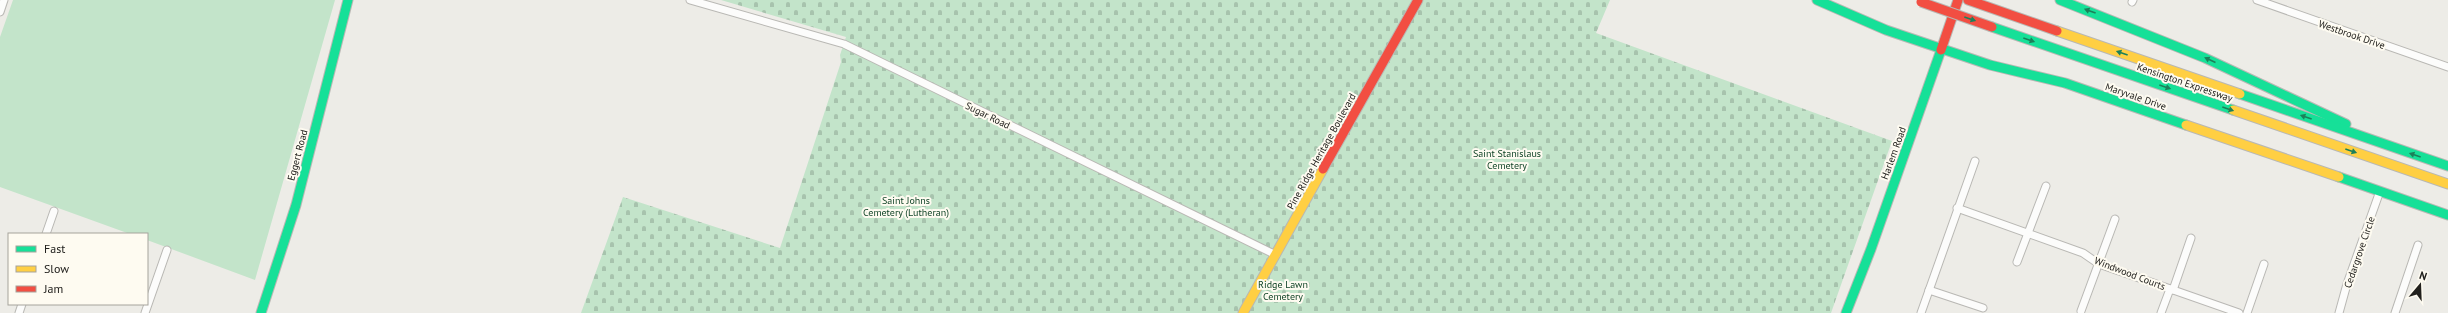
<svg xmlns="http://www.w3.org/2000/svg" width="2448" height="313" font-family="'PT Sans',sans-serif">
  <defs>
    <pattern id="cemetery-stones" width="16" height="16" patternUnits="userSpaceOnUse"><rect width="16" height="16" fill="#c3e4ca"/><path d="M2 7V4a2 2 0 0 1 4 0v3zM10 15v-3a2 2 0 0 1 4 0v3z" fill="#a7c3ad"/></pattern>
  </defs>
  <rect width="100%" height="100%" fill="#edece7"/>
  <polygon fill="#c3e4ca" points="13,0 335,0 255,280 147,240 147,234 130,234 0,187 0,37"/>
  <polygon fill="url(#cemetery-stones)" points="721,0 1610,0 1596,33 1892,141 1831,313 581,313 623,197 780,248 841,62 840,55 846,37"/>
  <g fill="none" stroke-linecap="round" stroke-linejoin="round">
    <defs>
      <g id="street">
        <polyline points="690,0 844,44 1276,255"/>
        <polyline points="2257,0 2448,67"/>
        <polyline points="2132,2 2133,0"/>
        <polyline points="0,12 4,0"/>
        <polyline points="1957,208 2083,253 2099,264 2239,313"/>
        <polyline points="46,234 54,211"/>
        <polyline points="2017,262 2046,186"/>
        <polyline points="1929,290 1983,308"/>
        <polyline points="2173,290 2191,238"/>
        <polyline points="2081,311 2115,219"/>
        <polyline points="19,313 22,304"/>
        <polyline points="145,313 167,250"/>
        <polyline points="1921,313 1975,161"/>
        <polyline points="2161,313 2170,289"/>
        <polyline points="2247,313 2264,264"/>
        <polyline points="2339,313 2347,284 2380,191"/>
        <polyline points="2395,313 2418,245"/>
      </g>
      <g id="fast">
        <polyline points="1817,0 1886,30 1990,65 2065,83 2186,125"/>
        <polyline points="2060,0 2205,58 2346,124"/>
        <polyline points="1992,27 2233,110"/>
        <polyline points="2240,94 2448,166"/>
        <polyline points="2339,177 2448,215"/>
        <polyline points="261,313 296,205 348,0"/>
        <polyline points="1846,313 1871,249 1941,50"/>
      </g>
      <g id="slow">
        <polyline points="2057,31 2240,94"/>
        <polyline points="2233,110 2448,184"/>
        <polyline points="2186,125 2339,177"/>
        <polyline points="1243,313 1323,169"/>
      </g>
      <g id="jam">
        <polyline points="1968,0 2057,31"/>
        <polyline points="1941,50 1958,0"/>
        <polyline points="1323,169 1418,0"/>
      </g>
    </defs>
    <use href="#street" stroke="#b9b8b4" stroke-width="9"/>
    <use href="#fast" stroke="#b9b8b4" stroke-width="11"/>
    <use href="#slow" stroke="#b9b8b4" stroke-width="11"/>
    <use href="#jam" stroke="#b9b8b4" stroke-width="11"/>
    <use href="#street" stroke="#fcfcfb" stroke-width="7"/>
    <use href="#fast" stroke="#16e098" stroke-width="9"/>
    <use href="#slow" stroke="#ffcf43" stroke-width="9"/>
    <use href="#jam" stroke="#f24e42" stroke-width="9"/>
    <defs>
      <polyline id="jam-bridge" points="1921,2 1992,27"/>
    </defs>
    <use href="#jam-bridge" stroke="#b9b8b4" stroke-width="11" stroke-linecap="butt"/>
    <use href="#jam-bridge" stroke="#f24e42" stroke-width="9"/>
  </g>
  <defs><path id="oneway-solid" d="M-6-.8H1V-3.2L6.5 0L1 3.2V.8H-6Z"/></defs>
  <g fill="#1c805a">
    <use href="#oneway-solid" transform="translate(2090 11) rotate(-160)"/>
    <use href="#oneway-solid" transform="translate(1970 19) rotate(19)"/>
    <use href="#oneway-solid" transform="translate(2029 40) rotate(19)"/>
    <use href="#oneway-solid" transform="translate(2122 53) rotate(-161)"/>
    <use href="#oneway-solid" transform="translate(2210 60) rotate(-156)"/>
    <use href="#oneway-solid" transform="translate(2165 87) rotate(19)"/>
    <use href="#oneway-solid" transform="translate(2228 109) rotate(19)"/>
    <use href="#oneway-solid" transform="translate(2306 117) rotate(-161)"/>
    <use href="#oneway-solid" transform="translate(2351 151) rotate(19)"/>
    <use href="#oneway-solid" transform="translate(2415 155) rotate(-161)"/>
  </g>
  <g text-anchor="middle" stroke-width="4" stroke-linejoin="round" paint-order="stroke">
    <g font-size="10" fill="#21201d" stroke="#fefbf1">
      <text transform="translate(2352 34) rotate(19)" y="4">Westbrook Drive</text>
      <text transform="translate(2185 82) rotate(19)" y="4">Kensington Expressway</text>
      <text transform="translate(2136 96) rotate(19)" y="4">Maryvale Drive</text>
      <text transform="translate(988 115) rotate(26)" y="4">Sugar Road</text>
      <text transform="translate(1321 151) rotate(-61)" y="4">Pine Ridge Heritage Boulevard</text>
      <text transform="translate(1893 153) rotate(-70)" y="4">Harlem Road</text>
      <text transform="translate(297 155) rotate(-75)" y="4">Eggert Road</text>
      <text transform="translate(2359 252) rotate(-71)" y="4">Cedargrove Circle</text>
      <text transform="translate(2130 273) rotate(21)" y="4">Windwood Courts</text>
    </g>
    <g font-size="10" fill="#0a3f21" stroke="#fefbf1">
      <text x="1507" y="157">Saint Stanislaus<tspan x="1507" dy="12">Cemetery</tspan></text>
      <text x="906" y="204">Saint Johns<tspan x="906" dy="12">Cemetery (Lutheran)</tspan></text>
      <text x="1283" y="288">Ridge Lawn<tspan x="1283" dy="12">Cemetery</tspan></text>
    </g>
  </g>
  <rect x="8" y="233" width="140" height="72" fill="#fefbf1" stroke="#a6a39c"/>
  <rect x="16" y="246" width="20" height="6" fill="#16e098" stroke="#a6a39c"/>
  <text x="44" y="253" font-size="12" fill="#21201d">Fast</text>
  <rect x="16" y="266" width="20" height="6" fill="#ffcf43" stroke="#a6a39c"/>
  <text x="44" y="273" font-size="12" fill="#21201d">Slow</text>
  <rect x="16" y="286" width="20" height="6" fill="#f24e42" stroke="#a6a39c"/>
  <text x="44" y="293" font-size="12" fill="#21201d">Jam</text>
  <g transform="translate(2420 285) rotate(19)" stroke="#fefbf1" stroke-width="3" paint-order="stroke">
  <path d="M0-3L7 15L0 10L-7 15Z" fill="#21201d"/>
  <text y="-6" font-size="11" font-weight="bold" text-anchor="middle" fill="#21201d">N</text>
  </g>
</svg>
